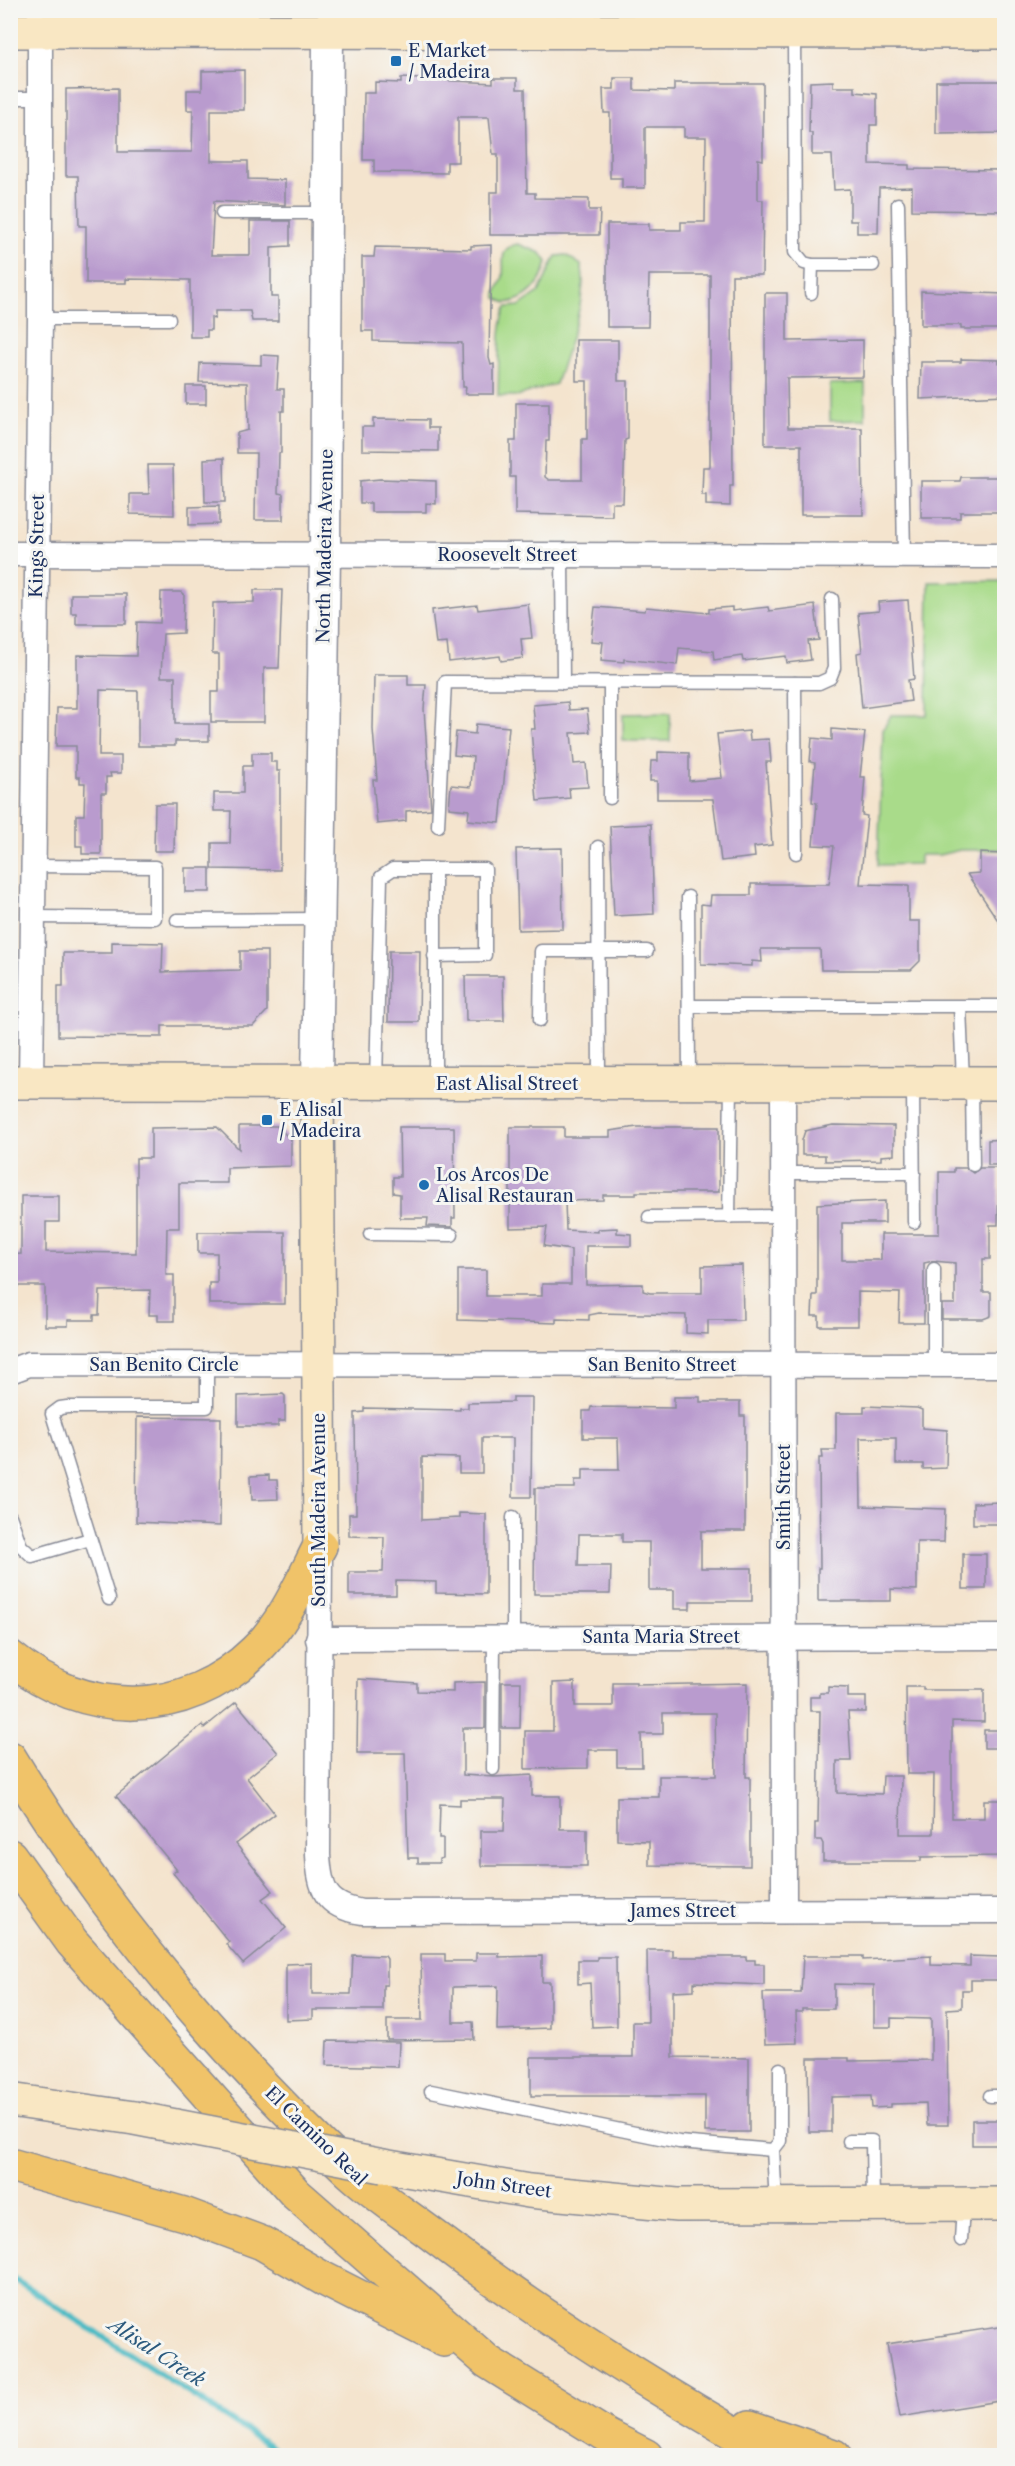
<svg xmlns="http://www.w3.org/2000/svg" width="1015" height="2466" font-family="'Libre Caslon Text',serif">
  <rect width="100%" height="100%" fill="#f6f6f2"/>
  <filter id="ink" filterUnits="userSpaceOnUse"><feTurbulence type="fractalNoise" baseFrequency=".0167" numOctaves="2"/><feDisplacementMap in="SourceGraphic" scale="12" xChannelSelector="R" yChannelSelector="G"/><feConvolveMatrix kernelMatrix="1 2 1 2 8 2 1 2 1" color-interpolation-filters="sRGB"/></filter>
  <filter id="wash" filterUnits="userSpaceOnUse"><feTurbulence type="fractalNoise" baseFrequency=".008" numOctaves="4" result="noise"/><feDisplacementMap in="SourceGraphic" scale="24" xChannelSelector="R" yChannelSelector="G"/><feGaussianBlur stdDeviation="1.35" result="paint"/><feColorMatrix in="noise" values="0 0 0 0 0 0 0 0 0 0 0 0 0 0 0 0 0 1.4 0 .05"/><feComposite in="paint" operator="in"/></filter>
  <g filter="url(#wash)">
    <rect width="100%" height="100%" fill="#f4e4ce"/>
    <g fill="#a9db8a" stroke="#628574" stroke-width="1.5">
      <path d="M518,244L541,253L547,262C542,284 528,300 506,303L496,298C495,289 499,288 502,280C507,264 495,248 518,244Z"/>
      <path d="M566,255L581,265C590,294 565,354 556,384L517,396H498C499,377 497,320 507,307L519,306L539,292L556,256Z"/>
      <polygon points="865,383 865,420 830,421 830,384"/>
      <polygon points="1004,581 1004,850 960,850 939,855 920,855 920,864 878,865 883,730 891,715 927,715 929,582"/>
      <polygon points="670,713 670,741 623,741 623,714"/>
    </g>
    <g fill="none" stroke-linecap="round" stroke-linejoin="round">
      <polyline stroke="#4cbbc5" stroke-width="6" points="10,2276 285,2456"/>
    </g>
    <g id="blocks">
      <g fill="#b99bce">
        <polygon points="244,70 244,110 211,110 211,161 248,161 248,179 285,180 285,205 214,201 211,255 250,255 250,221 290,221 290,246 271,247 271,297 278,297 278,321 252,321 250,311 215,311 215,319 211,318 211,330 207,330 207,337 190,337 190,280 126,279 126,283 86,283 86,226 79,226 78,176 66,176 66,89 118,88 118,152 192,152 193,110 187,110 187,90 202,90 202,71"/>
        <polygon points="401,78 493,83 493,78 517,78 517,89 525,89 527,193 535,193 535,198 589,199 589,210 600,210 599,235 490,235 490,192 498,192 498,154 493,154 489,117 458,117 458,162 447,162 447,173 374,172 374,160 363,160 364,93 375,93 375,82 401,83"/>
        <polygon points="614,78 634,78 634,90 674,91 674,83 763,83 763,160 758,159 758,200 763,200 762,275 732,275 733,486 730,486 730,506 706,505 706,495 702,495 703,467 710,467 710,275 649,275 648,327 607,327 607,224 649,224 649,230 681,230 681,222 705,222 706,137 684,137 684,127 645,127 645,188 622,188 622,178 610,178 610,113 604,113 603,89 614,89"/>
        <polygon points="833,81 833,87 855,87 855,92 877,94 877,125 870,125 870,164 909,165 909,169 1005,170 1005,211 912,210 912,187 879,188 878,233 857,233 857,221 850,221 850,189 834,190 832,155 812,155 812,133 809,133 810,82"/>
        <polygon points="936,81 1005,81 1005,133 936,134"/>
        <polygon points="491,245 489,358 491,365 494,364 494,394 465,394 466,387 463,387 462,343 373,341 373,331 362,331 362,257 374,257 375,247 471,249 471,246"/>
        <polygon points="921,291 1005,294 1005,325 999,325 999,329 961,329 961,325 921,325"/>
        <polygon points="765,293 787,293 787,341 863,340 863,377 787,378 788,428 862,428 863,515 801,515 801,445 765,445"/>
        <polygon points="576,340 618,340 618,381 628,381 628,439 625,440 623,503 612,503 612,516 515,514 515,477 510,477 510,441 516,441 516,403 549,403 549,441 546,441 545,477 549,480 582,480 582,439 587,439 587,381 576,381"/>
        <polygon points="261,355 279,356 277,389 284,389 284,411 281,411 281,453 279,453 278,493 283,494 283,520 255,520 256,453 237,453 237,433 248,430 247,383 199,382 200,363 261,365"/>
        <polygon points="961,359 999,360 999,363 1005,363 1005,395 920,399 921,362 961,362"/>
        <rect x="186" y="386" width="20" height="18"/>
        <polygon points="373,419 428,420 428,428 438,428 438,451 362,450 362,427 373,427"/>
        <polygon points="224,458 225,502 205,502 204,459"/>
        <polygon points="148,465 173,465 174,515 130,514 130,494 149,494"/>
        <polygon points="961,477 999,477 999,481 1005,481 1005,512 960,512 960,518 921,518 921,481 960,481"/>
        <polygon points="380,479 436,481 436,504 426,503 426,512 371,512 371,503 360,503 360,481"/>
        <polygon points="219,506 219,524 189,525 189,507"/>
        <polygon points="254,590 282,590 279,668 264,668 264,722 211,722 211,692 219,692 219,654 212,654 213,603 254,602"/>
        <polygon points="161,592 181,592 184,595 183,633 163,634 161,677 175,677 175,724 209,724 209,741 175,741 175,746 138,746 138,691 100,690 99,756 121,756 121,773 110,773 111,777 106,777 106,793 101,793 101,854 82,854 82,846 76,846 76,815 84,815 85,783 80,783 80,777 76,777 76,746 56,746 57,708 77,708 77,655 136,656 137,622 160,623"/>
        <polygon points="71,594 126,594 126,624 76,624 76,613 71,613"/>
        <polygon points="908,600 914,679 908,680 911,701 862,708 857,653 862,652 858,613 879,611 878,602"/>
        <polygon points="528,604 532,638 521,639 523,658 501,661 500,656 449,662 447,643 436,644 432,610 477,605 478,610"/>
        <polygon points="815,605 819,640 808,641 811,660 787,663 786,656 743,661 742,656 714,660 713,651 679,648 677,665 624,659 624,662 601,660 603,642 591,641 595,607 645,611 646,607 709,613 709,609 732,607 732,611 768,607 769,611"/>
        <polygon points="374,675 408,675 408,685 426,685 424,709 431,809 406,811 406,821 377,824 373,780 377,780 373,729"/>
        <polygon points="568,702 569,710 587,709 590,732 571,733 574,764 586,763 588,787 569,788 570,798 537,801 531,729 535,729 533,705"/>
        <polygon points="476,724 509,727 500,823 468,820 469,810 449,808 451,785 471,787 473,757 454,755 456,732 475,734"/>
        <polygon points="832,729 865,732 860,777 865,777 862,815 867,816 860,884 909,885 909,921 920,921 920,961 911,970 821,970 820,949 761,949 762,962 752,961 752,966 701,964 701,904 710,905 711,895 751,895 751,884 829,884 834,846 813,845 817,803 812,802 815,763 810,762 812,738 832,740"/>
        <polygon points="749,731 750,740 769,739 771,762 766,762 772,845 754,847 755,857 721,861 713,799 657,799 657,781 650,781 651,761 658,761 658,752 689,753 689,781 722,778 717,734"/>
        <polygon points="252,753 271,753 271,762 277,762 277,771 280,771 280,870 212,869 212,843 230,843 231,811 214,811 214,793 243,793 243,766 252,766"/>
        <polygon points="155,804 175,804 174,851 154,851"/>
        <polygon points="651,824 654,914 614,916 610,826"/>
        <polygon points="562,848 563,929 518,930 516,849"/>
        <polygon points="980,853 1005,854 1005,931 967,874 980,873"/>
        <rect x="185" y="868" width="25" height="24"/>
        <polygon points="112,942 163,943 162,972 240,970 240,951 267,951 267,1011 253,1026 162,1026 162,1037 58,1036 58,986 63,986 63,953 112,953"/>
        <polygon points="389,951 420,951 419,1022 388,1022"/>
        <polygon points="465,976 503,976 504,1021 466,1021"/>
        <polygon points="833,1125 894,1126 894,1155 881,1156 881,1160 825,1161 825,1155 802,1155 802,1140 805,1131"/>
        <polygon points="239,1126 277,1126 291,1140 291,1166 227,1168 227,1183 179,1183 179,1228 167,1228 166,1275 174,1275 174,1321 158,1321 158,1315 149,1315 150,1290 100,1291 99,1315 94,1315 94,1320 68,1320 68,1326 45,1326 45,1286 10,1286 10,1255 21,1254 21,1196 59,1196 59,1222 46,1222 46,1252 136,1253 136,1158 151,1158 151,1128 217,1127 239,1149"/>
        <polygon points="399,1127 454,1127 455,1218 452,1218 452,1227 427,1226 428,1218 400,1218 400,1194 393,1193 393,1177 400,1177"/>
        <polygon points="510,1127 564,1127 564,1137 610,1137 610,1131 637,1127 719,1127 719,1192 636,1192 636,1195 603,1195 603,1200 565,1201 566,1230 598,1232 598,1229 617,1228 617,1233 631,1234 631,1246 586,1246 586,1285 643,1284 643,1291 650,1293 702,1293 702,1266 742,1265 743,1320 708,1320 708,1334 686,1333 686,1315 599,1313 589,1315 589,1320 556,1319 556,1323 458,1320 458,1270 486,1270 486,1296 542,1296 542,1284 571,1284 571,1250 544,1246 547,1227 510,1228"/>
        <polygon points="1005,1139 1005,1165 988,1165 988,1140"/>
        <polygon points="954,1168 966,1168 973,1173 980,1168 999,1168 998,1225 990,1225 990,1259 983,1259 983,1292 991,1292 991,1316 983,1319 942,1319 942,1304 955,1304 955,1263 933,1261 924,1263 924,1323 899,1323 900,1293 858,1292 858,1326 819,1326 819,1316 812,1316 813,1295 817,1295 817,1204 885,1201 885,1223 842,1223 842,1260 881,1260 881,1234 939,1234 939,1172 954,1172"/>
        <polygon points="198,1232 285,1232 285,1304 209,1304 209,1283 217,1283 217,1253 198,1253"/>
        <polygon points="283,1394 285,1396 285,1421 278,1421 278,1426 238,1426 238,1396"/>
        <polygon points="513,1397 532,1397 531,1497 513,1497 513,1438 482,1438 482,1473 459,1473 459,1458 422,1457 422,1520 459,1518 459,1513 486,1514 486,1594 436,1593 436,1582 396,1581 396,1595 349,1595 349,1572 383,1572 384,1537 349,1536 349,1514 356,1514 355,1413 364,1412 364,1408 460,1410 460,1408 468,1408 468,1403 513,1402"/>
        <polygon points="674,1397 700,1397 700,1402 740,1402 740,1416 745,1416 745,1531 701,1531 701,1568 752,1568 752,1601 690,1601 690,1609 674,1609 674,1590 649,1590 649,1542 622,1542 622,1534 579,1534 578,1566 611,1566 610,1594 534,1594 535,1488 575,1488 575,1480 583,1480 583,1470 619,1470 618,1438 583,1438 583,1411 590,1411 591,1407 674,1408"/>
        <polygon points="864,1406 917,1408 922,1410 922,1428 947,1430 946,1468 923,1469 923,1464 896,1464 896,1438 860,1438 861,1506 945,1509 944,1542 917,1542 917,1590 891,1589 891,1601 818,1601 818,1568 820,1568 819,1458 823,1458 822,1450 836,1450 836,1413 864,1413"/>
        <polygon points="137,1417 221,1418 220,1526 136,1522"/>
        <polygon points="269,1475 269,1480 277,1480 278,1499 252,1500 251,1476"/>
        <polygon points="1002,1502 1002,1524 973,1524 973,1503"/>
        <rect x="963" y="1554" width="23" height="35"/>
        <polygon points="358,1679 417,1683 417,1691 453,1692 453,1683 485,1682 485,1728 463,1728 463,1775 494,1777 532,1775 532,1796 560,1796 560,1829 587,1829 587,1866 481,1866 481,1831 504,1831 505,1799 460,1799 460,1805 440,1804 439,1838 443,1838 443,1858 439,1859 439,1863 418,1863 418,1858 408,1858 405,1753 357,1753"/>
        <polygon points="502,1682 521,1682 520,1728 502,1728"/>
        <polygon points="575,1682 575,1706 613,1706 613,1683 636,1683 636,1685 747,1683 746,1777 750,1777 750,1866 649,1865 649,1841 617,1840 617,1797 659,1797 659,1776 716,1776 715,1713 663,1713 663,1734 641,1734 642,1767 617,1767 617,1750 588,1750 588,1768 525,1769 525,1731 553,1731 553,1683"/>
        <polygon points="828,1687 848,1688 848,1697 866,1697 866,1712 848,1712 851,1761 837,1761 837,1793 882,1794 883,1776 901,1776 900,1834 933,1834 934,1774 907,1774 906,1687 923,1687 923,1690 984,1690 984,1722 952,1721 952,1818 984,1818 984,1800 1005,1800 1005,1856 921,1857 921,1861 823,1861 823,1844 821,1840 815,1840 815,1823 818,1823 820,1711 810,1711 810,1697 820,1697 820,1693 828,1693"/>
        <polygon points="236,1702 278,1753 247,1778 275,1814 236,1844 273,1891 262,1899 286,1928 243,1964 226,1944 229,1942 173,1873 177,1870 116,1796 202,1725 204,1728"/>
        <rect x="984" y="1730" width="18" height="18"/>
        <polygon points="647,1950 673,1950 673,1957 746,1957 746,1960 755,1960 755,1964 764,1964 764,1985 694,1982 694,1990 673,1991 673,2057 749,2058 749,2132 705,2132 705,2096 531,2096 531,2057 633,2057 633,2022 648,2022"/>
        <polygon points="476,1953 499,1953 499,1957 542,1956 542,1982 550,1982 550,2028 497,2030 498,1986 453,1987 453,2022 473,2022 474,2039 387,2040 387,2020 422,2020 421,1954 445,1954 445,1961 476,1961"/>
        <polygon points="353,1955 385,1956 387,1959 387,1985 383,1985 383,2010 313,2010 313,2019 286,2020 286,1964 312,1963 312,1994 351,1994"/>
        <polygon points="803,1956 863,1956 863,1960 931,1956 931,1965 970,1966 970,1956 1000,1957 1000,1980 971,1980 971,1990 962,1990 962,2008 947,2009 948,2125 927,2125 926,2103 891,2104 891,2107 872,2108 871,2096 831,2097 831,2132 809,2132 808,2058 849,2058 849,2061 931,2060 931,2019 891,2018 891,2027 874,2027 874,1985 834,1984 834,2009 802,2009 802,2012 796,2012 797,2043 765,2044 763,1993 801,1993"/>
        <polygon points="597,1957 616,1957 617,2026 592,2027 590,1983 578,1984 578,1960 597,1960"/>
        <polygon points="327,2041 399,2042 398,2067 326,2065"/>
        <rect x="972" y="2120" width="33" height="25"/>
        <polygon points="1005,2326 1005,2400 900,2417 887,2344"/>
      </g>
    </g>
  </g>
  <g filter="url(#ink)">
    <use href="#blocks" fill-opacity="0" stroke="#888a96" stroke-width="1.5"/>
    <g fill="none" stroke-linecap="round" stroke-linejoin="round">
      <defs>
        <g id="service">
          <polyline points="794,33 795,252 804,263 812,265 873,265"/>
          <polyline points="10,98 40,98"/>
          <polyline points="898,204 904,556"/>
          <polyline points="222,213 327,213"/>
          <polyline points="811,293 812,265"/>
          <polyline points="40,319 169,319"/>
          <polyline points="562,556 563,683"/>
          <polyline points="610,683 610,798"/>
          <polyline points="795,683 796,853"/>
          <polyline points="438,826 445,682 819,683 830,678 834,668 832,599"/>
          <polyline points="598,847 599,1083"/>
          <polyline points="688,897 689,1082"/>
          <polyline points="33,917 155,918 155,867 33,866"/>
          <polyline points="177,920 319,919"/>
          <polyline points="689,1006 1004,1006"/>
          <polyline points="960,1007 963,1082"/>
          <polyline points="540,1020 541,951 647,951"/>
          <polyline points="376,1082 381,877 393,869 485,869 485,955 434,956"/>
          <polyline points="435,1082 435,869"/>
          <polyline points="913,1085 914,1222"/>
          <polyline points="972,1085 973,1165"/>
          <polyline points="784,1173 914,1173"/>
          <polyline points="649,1217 783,1216"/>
          <polyline points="729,1217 731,1085"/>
          <polyline points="370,1234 452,1235"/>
          <polyline points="934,1269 934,1366"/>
          <polyline points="10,1516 21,1546 32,1556 90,1539"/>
          <polyline points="109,1599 52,1414 60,1408 67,1407 207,1407 207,1366"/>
          <polyline points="513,1638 513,1517"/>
          <polyline points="493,1769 494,1638"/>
          <polyline points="431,2091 679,2142 773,2150"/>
          <polyline points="990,2096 1004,2096"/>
          <polyline points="849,2141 872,2141 873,2204"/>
          <polyline points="776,2203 773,2150 780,2141 780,2069"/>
          <polyline points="961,2240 963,2206"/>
        </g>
        <g id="minor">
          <polyline points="998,32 999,10"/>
          <polyline points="10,554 1004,556"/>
          <polyline points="31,1082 40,319 40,10"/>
          <polyline points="783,1083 784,1911"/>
          <polyline points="10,1371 29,1364 1004,1365"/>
          <path d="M320,1553L318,1855C320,1889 325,1906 362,1912L1004,1911"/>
          <polyline points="318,1639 1004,1637"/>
        </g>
        <polyline id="tertiary" points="317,1082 325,555 328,31"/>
        <g id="secondary">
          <polyline points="10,31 1004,32"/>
          <polyline points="10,1082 1004,1083"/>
          <polyline points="317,1082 320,1546"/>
          <polyline points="10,2100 134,2118"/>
          <polyline points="383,2166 529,2191 677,2205 1004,2204"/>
        </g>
        <g id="motorway">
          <path d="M10,1657C85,1719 184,1720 255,1651C285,1622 301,1583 320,1546"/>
          <path d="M10,1758C103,1911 219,2049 350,2172C375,2195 406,2215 434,2236C541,2317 657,2390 774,2456"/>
          <polyline points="10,1856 72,1942 296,2194 488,2362 607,2436 646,2456"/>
          <polyline points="10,2165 184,2214 262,2243 324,2279 444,2340"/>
          <polyline points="750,2427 834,2456"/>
        </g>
      </defs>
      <use href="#service" stroke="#888a96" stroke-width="15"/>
      <use href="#minor" stroke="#888a96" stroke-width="27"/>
      <use href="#tertiary" stroke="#888a96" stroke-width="33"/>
      <use href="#secondary" stroke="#888a96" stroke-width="36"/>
      <use href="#motorway" stroke="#888a96" stroke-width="36"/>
      <use href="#service" stroke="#fff" stroke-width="12"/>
      <use href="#minor" stroke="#fff" stroke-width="24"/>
      <use href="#tertiary" stroke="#fff" stroke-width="30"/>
      <use href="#secondary" stroke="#f9e7c3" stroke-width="33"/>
      <use href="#motorway" stroke="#f0c369" stroke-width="33"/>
      <defs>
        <polyline id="secondary-bridge" points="134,2118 383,2166"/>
      </defs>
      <use href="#secondary-bridge" stroke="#888a96" stroke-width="36" stroke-linecap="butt"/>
      <use href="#secondary-bridge" stroke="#f9e7c3" stroke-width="33"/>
    </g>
  </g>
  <g fill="#1f6fb2" stroke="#f6f6f2" stroke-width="2">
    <rect x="390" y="55" width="12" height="12" rx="3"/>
    <rect x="261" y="1114" width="12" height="12" rx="3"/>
    <circle cx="424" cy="1185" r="6"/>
  </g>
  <g text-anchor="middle" stroke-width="6" stroke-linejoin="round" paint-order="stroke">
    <g font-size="18" fill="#1b2f5e" stroke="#f6f6f2" text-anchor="start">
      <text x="408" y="57">E Market<tspan x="408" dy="21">/ Madeira</tspan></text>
      <text x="279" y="1116">E Alisal<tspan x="279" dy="21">/ Madeira</tspan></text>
      <text x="436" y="1181">Los Arcos De<tspan x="436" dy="21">Alisal Restauran</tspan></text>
    </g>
    <g font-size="18" fill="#1b2f5e" stroke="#f6f6f2">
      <text transform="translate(37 546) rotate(-89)" y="6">Kings Street</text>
      <text transform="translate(325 546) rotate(-89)" y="6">North Madeira Avenue</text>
      <text x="507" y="561">Roosevelt Street</text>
      <text x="507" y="1090">East Alisal Street</text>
      <text x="164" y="1371">San Benito Circle</text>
      <text x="662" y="1371">San Benito Street</text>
      <text transform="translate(784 1497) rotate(-90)" y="6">Smith Street</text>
      <text transform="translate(319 1510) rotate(-90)" y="6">South Madeira Avenue</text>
      <text x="661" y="1643">Santa Maria Street</text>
      <text x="683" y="1917">James Street</text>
      <text transform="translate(316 2136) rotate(44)" y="6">El Camino Real</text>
      <text transform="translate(504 2185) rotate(8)" y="6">John Street</text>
    </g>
    <g font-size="20" font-style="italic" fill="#2a597d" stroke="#f6f6f2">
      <text transform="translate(157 2352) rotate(33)" y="7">Alisal Creek</text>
    </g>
  </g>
  <rect width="1015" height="2466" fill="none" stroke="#f6f6f2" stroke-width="36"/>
</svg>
